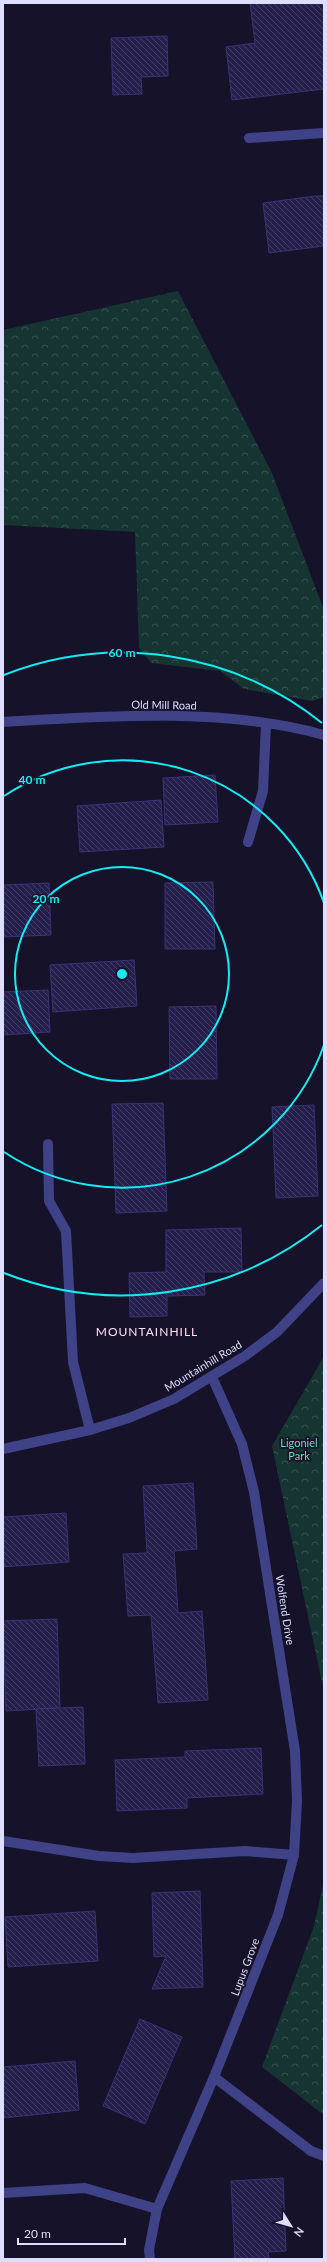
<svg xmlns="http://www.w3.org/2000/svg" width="327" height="2262" font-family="Lato,sans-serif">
  <defs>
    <pattern id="forest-crowns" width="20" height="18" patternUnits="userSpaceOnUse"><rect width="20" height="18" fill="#163431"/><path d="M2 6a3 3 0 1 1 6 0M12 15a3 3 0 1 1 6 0" fill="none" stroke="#375150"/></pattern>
    <pattern id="building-back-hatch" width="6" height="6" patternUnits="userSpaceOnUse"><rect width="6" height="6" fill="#251f4b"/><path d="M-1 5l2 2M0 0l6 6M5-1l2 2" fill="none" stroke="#443f66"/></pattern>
  </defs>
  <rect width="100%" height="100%" fill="#15122a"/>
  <g fill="url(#forest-crowns)">
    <polygon points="178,291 272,473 324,610 324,697 312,701 244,689 220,671 151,663 139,648 135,532 3,525 3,330"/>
    <polygon points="324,1356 324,1692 272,1446"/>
    <polygon points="324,1880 324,2115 262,2067 314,1926"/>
  </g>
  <g fill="url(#building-back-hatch)" stroke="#3b3275">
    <polygon points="250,3 324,3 324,89 232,100 226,47 255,43"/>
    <polygon points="167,36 168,76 141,77 142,94 113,95 111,38"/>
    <polygon points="315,196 324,196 324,246 269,253 263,203"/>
    <polygon points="215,775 218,822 165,825 163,778"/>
    <polygon points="161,800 164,847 80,852 77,806"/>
    <polygon points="213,882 215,949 165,949 165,883"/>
    <polygon points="49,883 51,935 4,937 3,885"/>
    <polygon points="134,960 137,1006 53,1012 50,965"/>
    <polygon points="48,990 50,1032 3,1035 3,992"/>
    <polygon points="216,1006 217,1079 170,1079 169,1007"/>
    <polygon points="163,1103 167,1211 116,1213 112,1104"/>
    <polygon points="314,1105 318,1196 276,1198 272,1107"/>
    <polygon points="241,1228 242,1272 204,1272 205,1295 167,1296 167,1316 130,1317 129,1273 166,1272 166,1230"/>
    <polygon points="193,1483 197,1549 174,1551 178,1613 202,1611 208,1700 158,1703 151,1615 128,1616 123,1554 147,1553 143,1486"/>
    <polygon points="66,1513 69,1562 3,1567 3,1517"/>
    <polygon points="57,1619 60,1708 6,1711 3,1621"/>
    <polygon points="83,1707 85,1764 39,1766 36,1709"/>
    <polygon points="261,1748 263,1794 187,1798 187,1808 117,1811 115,1760 185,1757 185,1751"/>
    <polygon points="200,1891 203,1987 152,1989 166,1956 154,1957 152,1893"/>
    <polygon points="95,1911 98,1961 8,1967 5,1917"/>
    <polygon points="140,2019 182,2037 145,2124 103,2106"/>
    <polygon points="75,2061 79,2110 3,2118 3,2067"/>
    <polygon points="283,2178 286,2251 268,2252 269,2259 235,2259 231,2181"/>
  </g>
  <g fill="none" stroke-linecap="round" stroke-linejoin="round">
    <g stroke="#404287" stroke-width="10">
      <polyline points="249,138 324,133"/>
      <path d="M3,722C105,716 225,707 324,735"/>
      <polyline points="248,842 263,791 266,724"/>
      <polyline points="48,1144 49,1201 66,1231 73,1362 90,1430"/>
      <polyline points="212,1377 242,1444 254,1492 295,1751 297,1801 294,1855"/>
      <polyline points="3,1449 90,1430 129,1418 174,1399 245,1356 277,1332 324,1283"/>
      <polyline points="3,1841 99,1856 133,1858 245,1851 294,1855 278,1915 214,2077 157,2209 85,2188 3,2193"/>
      <polyline points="214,2077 311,2151 324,2156"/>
      <polyline points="150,2259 149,2250 157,2209"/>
    </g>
  </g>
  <g fill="none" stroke="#12edf4" stroke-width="2">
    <circle cx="122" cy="974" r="107"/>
    <path d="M324 1045A214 214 0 0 1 4 1152M4 796A214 214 0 0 1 324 903"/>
    <path d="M322 1225A321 321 0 0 1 4 1273M4 675A321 321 0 0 1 322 723"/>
  </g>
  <g text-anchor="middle" stroke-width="3.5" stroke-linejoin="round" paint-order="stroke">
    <g font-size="11" fill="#dfddfd" stroke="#15122a">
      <text transform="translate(164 705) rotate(1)" y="4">Old Mill Road</text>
      <text transform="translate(203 1366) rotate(-31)" y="4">Mountainhill Road</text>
      <text transform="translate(285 1610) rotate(81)" y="4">Wolfend Drive</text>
      <text transform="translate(245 1967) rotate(-69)" y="4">Lupus Grove</text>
    </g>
    <g font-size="11" fill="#6bdcb8" stroke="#15122a">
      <text x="299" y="1447">Ligoniel<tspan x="299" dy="13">Park</tspan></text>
    </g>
    <g font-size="12" letter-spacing="1" fill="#fedff5" stroke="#15122a">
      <text x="147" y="1336">MOUNTAINHILL</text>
    </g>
  </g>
  <circle cx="122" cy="974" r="6" fill="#12edf4" stroke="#15122a" stroke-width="2"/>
  <g font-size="12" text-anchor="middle" font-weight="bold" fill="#12edf4" stroke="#15122a" stroke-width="3.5" stroke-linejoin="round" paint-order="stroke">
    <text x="122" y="657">60 m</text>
    <text x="32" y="784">40 m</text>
    <text x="46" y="903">20 m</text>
  </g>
  <rect width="327" height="2262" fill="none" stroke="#dfddfd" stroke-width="8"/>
  <g transform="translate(291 2226) rotate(127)" stroke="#15122a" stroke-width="3" paint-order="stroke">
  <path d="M0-3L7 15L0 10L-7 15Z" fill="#dfddfd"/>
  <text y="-6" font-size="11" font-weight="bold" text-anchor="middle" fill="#dfddfd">N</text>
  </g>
  <path d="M18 2238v6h107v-6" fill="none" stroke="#dfddfd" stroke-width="2"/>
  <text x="24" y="2238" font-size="12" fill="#dfddfd" stroke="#15122a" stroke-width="3" paint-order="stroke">20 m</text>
</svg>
